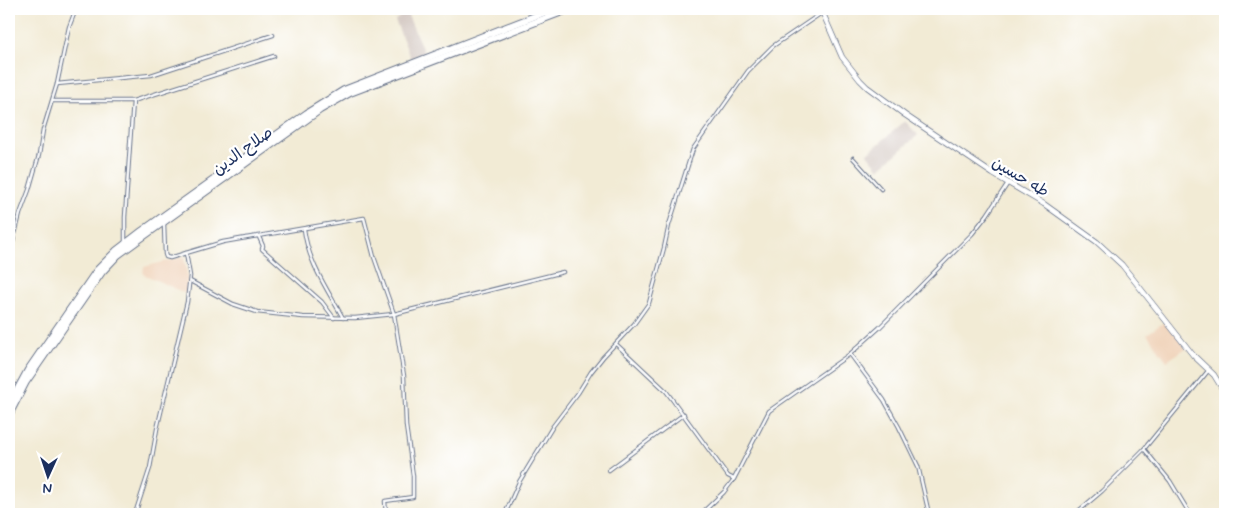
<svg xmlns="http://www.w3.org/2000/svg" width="1234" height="523" font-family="Mynerve,'Playpen Sans Arabic',sans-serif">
  <rect width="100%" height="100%" fill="#fff"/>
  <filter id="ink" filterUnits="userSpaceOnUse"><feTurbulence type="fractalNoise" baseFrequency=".02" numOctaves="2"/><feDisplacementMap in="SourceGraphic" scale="10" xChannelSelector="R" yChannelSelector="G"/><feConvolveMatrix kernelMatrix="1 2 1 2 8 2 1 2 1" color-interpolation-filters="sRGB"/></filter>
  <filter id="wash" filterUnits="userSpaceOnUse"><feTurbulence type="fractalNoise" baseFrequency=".0096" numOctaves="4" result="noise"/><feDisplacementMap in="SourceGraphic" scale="20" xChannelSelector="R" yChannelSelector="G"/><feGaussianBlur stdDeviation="1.12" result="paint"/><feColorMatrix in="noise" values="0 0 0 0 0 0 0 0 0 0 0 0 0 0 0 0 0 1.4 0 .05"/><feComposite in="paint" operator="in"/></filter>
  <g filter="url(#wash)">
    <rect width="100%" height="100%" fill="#f2ebd5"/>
    <g fill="#f1d5bd">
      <polygon points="182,257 184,258 188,277 187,294 143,274 144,267"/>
      <polygon points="1166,321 1186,348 1167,361 1147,334"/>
    </g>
    <g fill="#cec1ba">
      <polygon points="407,13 424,53 411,59 395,20"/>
      <polygon points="905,121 918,135 879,169 867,154"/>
    </g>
  </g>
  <g filter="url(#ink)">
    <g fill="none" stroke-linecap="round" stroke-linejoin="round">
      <defs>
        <g id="street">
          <polyline points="57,84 151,75 273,35"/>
          <polyline points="52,101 133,101 274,56"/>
          <polyline points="853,158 881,189"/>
          <path d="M304,229C308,262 327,289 343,318"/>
          <polyline points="259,237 263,246 262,249 322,302 334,318"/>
          <polyline points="246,238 364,218 374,257 394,314 404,376 406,426 413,476 413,497 385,501 386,514"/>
          <polyline points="125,242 125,217 133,101"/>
          <polyline points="186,253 223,242 246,238"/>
          <polyline points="9,258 20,214 29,190 39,155 43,130 57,84 69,27 76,9"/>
          <polyline points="190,281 233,304 257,312 303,317 355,318 394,314 563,272"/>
          <polyline points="616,344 666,391 728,476 734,479"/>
          <polyline points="850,354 884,400 899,427 918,466 929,514"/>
          <polyline points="1144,449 1170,481 1190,514"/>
          <polyline points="609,470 684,414"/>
          <polyline points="135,514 150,468 157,429 187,302 190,276 186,253 170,258 166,257 165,254 164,224"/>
          <polyline points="505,514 519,482 553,426 578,393 591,372 603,357 634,324 649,303 664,248 669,225 693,149 748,71 773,46 823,12"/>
          <polyline points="701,514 724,492 734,479 769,411 850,354 879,328 972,234 987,215 1008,183"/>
          <polyline points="1075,514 1102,491 1144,449 1208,371"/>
        </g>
        <polyline id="secondary" points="821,9 842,57 860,80 867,87 905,115 993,174 1044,204 1097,242 1122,265 1193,355 1214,375 1225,393"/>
        <g id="highway">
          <polyline points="9,405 28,370 97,270 116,251 142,231 307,113 344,90 553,9"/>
          <polyline points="9,415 26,382 102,272 118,255 140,239 320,110 350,93 570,9"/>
        </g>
      </defs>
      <use href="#street" stroke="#667188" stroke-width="4.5"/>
      <use href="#secondary" stroke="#667188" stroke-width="6"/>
      <use href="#highway" stroke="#667188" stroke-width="8"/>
      <use href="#street" stroke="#fff" stroke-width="2.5"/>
      <use href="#secondary" stroke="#fff" stroke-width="4.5"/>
      <use href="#highway" stroke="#fff" stroke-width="6"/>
    </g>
  </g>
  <g text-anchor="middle" stroke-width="4.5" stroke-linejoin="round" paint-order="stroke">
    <g font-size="16" fill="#1b2f5e" stroke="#fff">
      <text transform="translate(242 150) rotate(-36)" y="6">صلاح الدين</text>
      <text transform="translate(1021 176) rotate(31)" y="6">طه حسين</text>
    </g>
  </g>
  <rect width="1234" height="523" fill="none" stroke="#fff" stroke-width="30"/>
  <g transform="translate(48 476) rotate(183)" stroke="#ffffff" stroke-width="4" paint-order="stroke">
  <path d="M0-4L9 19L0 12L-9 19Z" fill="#1b2f5e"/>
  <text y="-8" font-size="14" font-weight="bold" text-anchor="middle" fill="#1b2f5e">N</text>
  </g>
</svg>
